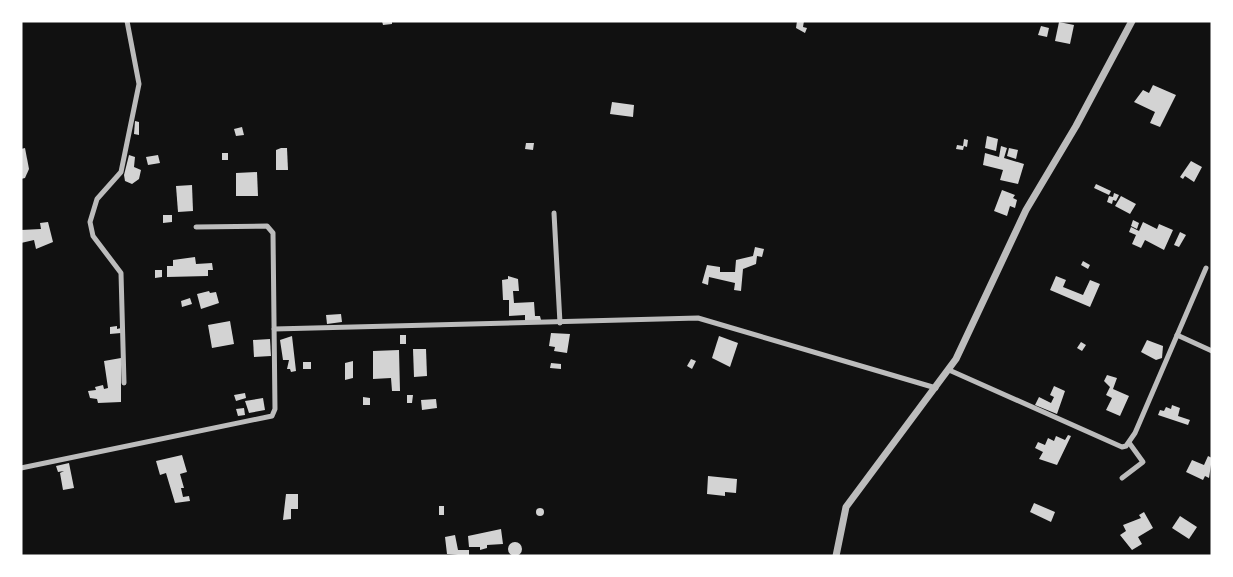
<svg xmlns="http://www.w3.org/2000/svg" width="1233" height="577" font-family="Lato,sans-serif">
  <rect width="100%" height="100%" fill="#111"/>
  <g fill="#d3d3d3">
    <polygon points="382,21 392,21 392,24 383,25"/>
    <polygon points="797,21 804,21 803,27 807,28 805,33 796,28"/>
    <polygon points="1059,22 1074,25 1070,44 1055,41"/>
    <polygon points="1041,26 1049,28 1047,37 1038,35"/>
    <polygon points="1153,85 1176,95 1160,127 1150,123 1155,112 1134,102 1143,90 1149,93"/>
    <polygon points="612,102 634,105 633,117 610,114"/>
    <polygon points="135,121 139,122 139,135 134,134"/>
    <polygon points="242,127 244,135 236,136 234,129"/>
    <polygon points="987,136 998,139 996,151 985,148"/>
    <polygon points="964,139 968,140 967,147 964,146 963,150 956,149 957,145 963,146"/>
    <polygon points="526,143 534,143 533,150 525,149"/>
    <polygon points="1001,146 1007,148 1004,158 1024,164 1018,184 1000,180 1003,170 983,165 985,153 999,157"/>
    <polygon points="25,148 29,169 25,178 21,179 21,149"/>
    <polygon points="281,148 287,148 288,170 276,170 276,150"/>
    <polygon points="1009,148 1018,150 1016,159 1007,156"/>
    <rect x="222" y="153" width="6" height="7"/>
    <polygon points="129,155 135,157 134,167 141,170 139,179 132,184 125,181 124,175"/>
    <polygon points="158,155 160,163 148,165 146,157"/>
    <polygon points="1191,161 1202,167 1194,182 1185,176 1183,179 1180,177"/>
    <polygon points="257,172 258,196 236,196 236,173"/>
    <polygon points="1096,184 1111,191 1109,195 1094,188"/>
    <polygon points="192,185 193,211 178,212 176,186"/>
    <polygon points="1002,190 1015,195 1013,198 1017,200 1015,208 1010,206 1007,216 994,211"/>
    <polygon points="1114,193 1119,195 1116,201 1113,200 1112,204 1107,202 1109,196 1113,197"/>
    <polygon points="1121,196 1136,204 1130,214 1115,206"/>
    <polygon points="163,215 172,215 172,222 163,223"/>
    <polygon points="1133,220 1139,223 1137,229 1131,226"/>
    <polygon points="48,222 53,242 36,249 34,240 21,243 21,230 41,229 40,223"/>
    <polygon points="1143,222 1157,229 1159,224 1173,230 1164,250 1145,240 1141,248 1132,244 1136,235 1129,232 1131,227 1139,231"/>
    <polygon points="1180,232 1186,235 1179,247 1174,245"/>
    <polygon points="755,247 764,249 762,257 757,256 756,264 743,269 741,291 734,290 735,283 709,277 708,285 702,283 707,265 720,267 720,272 735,272 736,260 753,256"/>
    <polygon points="195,257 196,264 212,263 213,270 208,270 208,276 167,277 167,266 173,266 173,260"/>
    <polygon points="1083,261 1090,265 1088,269 1081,265"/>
    <polygon points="155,270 162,270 162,277 155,278"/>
    <polygon points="508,276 518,279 519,291 513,291 514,303 534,302 535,316 540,316 541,320 525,321 525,315 509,316 509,300 503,300 502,280 508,279"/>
    <polygon points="1056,276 1066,280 1063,287 1083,295 1090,280 1100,284 1090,307 1050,290"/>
    <polygon points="209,291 210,293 216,292 219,303 201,309 197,294"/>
    <polygon points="190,298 192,304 182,307 181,301"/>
    <polygon points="341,314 342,322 327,324 326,315"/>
    <polygon points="230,321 234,344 212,348 208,325"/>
    <polygon points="117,326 117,329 121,328 121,333 110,334 110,327"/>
    <polygon points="551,333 570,334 567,353 554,351 555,347 549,346"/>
    <rect x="400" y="335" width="6" height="9"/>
    <polygon points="292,336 296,371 291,372 290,369 287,369 289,360 283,360 280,340"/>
    <polygon points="719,336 738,343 730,367 712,358"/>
    <polygon points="270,339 271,356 254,357 253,340"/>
    <polygon points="1147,340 1163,346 1162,358 1156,360 1141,352"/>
    <polygon points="1081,342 1086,345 1082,351 1077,348"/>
    <polygon points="413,349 426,349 427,376 414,377"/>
    <polygon points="399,350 400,391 392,391 391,378 373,379 373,351"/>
    <polygon points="121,358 121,402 98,403 97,399 90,398 88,391 96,390 95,387 103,385 104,389 108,388 104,361"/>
    <polygon points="691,359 696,361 692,369 687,366"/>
    <polygon points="353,361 353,378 345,380 345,363"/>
    <rect x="303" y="362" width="8" height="7"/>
    <polygon points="551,363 561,364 561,369 550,368"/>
    <polygon points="1107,375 1117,378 1113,389 1129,396 1120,416 1106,410 1112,398 1106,395 1110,387 1104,381"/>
    <polygon points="1054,386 1065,391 1057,414 1035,405 1039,397 1051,403 1054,397 1050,395"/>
    <polygon points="245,393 246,398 236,401 234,395"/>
    <polygon points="407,395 413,395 412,403 407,403"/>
    <polygon points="363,397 370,398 370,405 363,405"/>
    <polygon points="263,398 265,410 249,413 245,401"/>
    <polygon points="436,399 437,408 422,410 421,400"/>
    <polygon points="1172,405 1180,408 1178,416 1190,420 1188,425 1158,415 1160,410 1164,411 1166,407 1171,409"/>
    <polygon points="244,408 245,415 238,416 236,409"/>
    <polygon points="1068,435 1071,436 1057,465 1039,459 1043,452 1035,448 1038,442 1045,445 1048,438 1054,441 1056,436 1065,440"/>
    <polygon points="182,455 187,472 180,474 184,488 181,488 183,497 189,496 190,501 175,503 166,473 160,475 156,461"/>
    <polygon points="1208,456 1212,458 1209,478 1205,476 1203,480 1186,472 1192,460 1204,465"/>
    <polygon points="69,463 74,488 63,490 60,473 64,471 58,472 56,466"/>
    <polygon points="708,476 737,479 736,493 725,492 725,496 707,494"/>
    <polygon points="286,494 298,494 298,509 291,509 291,519 283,520"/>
    <polygon points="1034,503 1055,512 1051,522 1030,512"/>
    <rect x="439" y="506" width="5" height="9"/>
    <circle cx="540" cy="512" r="4"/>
    <polygon points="1144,512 1153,528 1138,537 1142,544 1132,550 1120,535 1126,531 1123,525 1141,518 1139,515"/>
    <polygon points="1180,516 1197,527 1189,539 1172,528"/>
    <polygon points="501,529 503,544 487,545 487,548 480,550 480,547 469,547 468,536"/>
    <polygon points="455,535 458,550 469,550 469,556 447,554 445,537"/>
    <circle cx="515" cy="549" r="7"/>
  </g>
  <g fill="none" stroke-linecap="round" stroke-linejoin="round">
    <g stroke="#bcbcbc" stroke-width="5">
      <polyline points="554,213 560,323"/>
      <polyline points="274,329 698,318 936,388"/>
      <polyline points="1177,335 1212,351"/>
      <polyline points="949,370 1122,447 1126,446 1135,433 1206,268"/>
      <polyline points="124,383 121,273 93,236 90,222 97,199 121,172 139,84 127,21"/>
      <polyline points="21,468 272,416 275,409 273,233 267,226 196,227"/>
      <polyline points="1122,478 1143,462 1130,444"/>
    </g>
    <polyline stroke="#bcbcbc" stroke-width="7" points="836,556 846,507 956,359 1026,210 1076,126 1132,21"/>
  </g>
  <rect width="1233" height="577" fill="none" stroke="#ffffff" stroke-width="45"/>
</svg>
